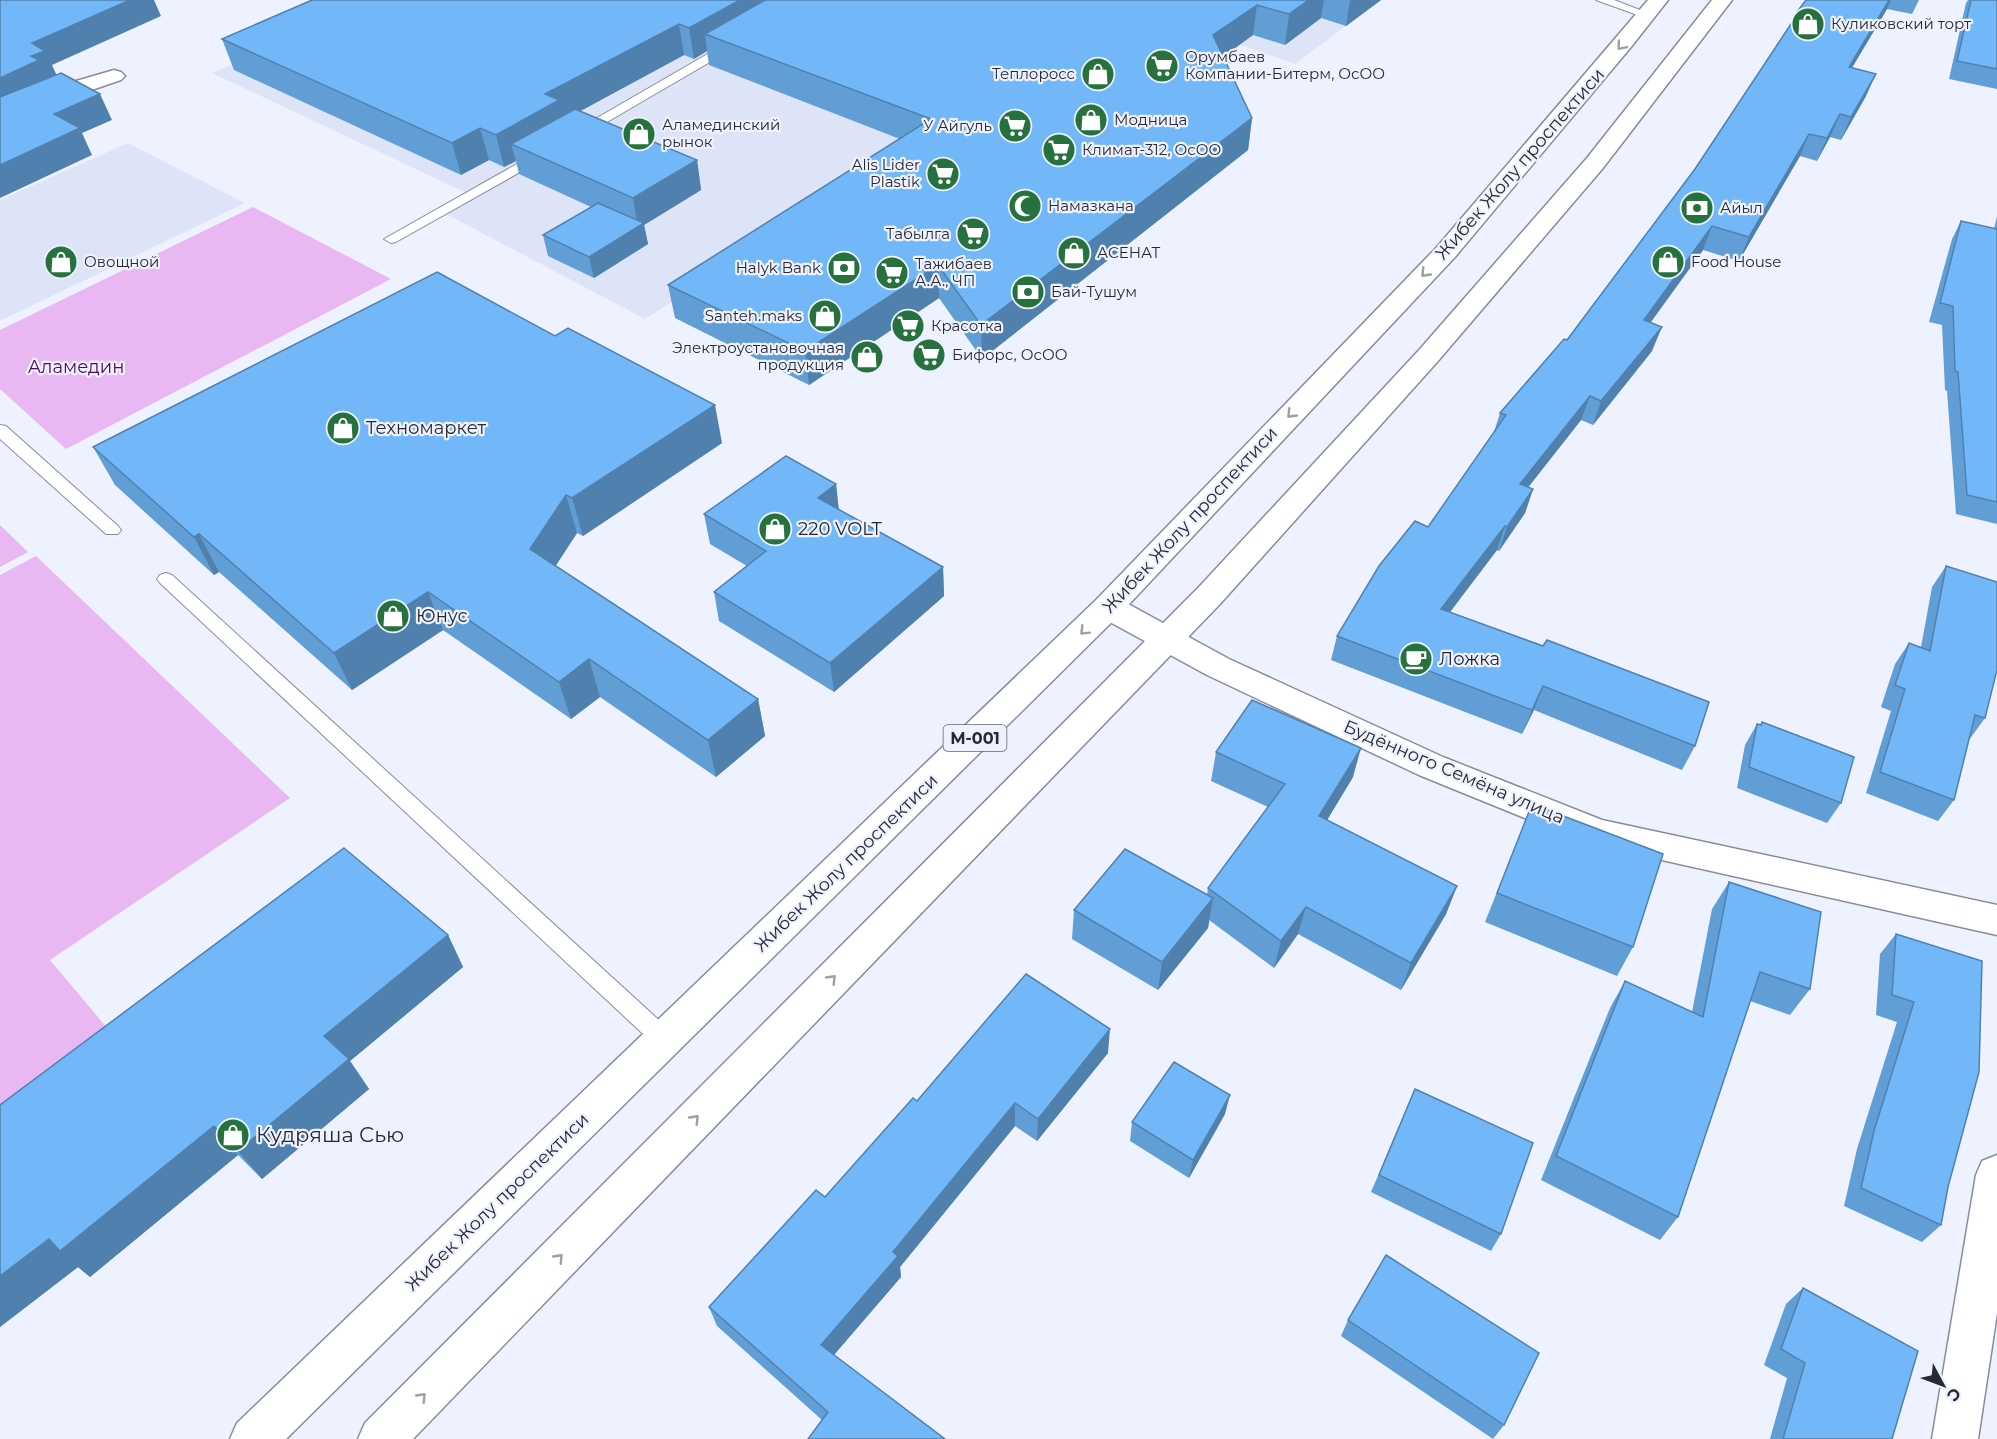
<svg xmlns="http://www.w3.org/2000/svg" width="1997" height="1439" font-family="Montserrat,sans-serif">
  <rect width="100%" height="100%" fill="#eef2ff"/>
  <g fill="#dee4f7">
    <polygon points="382,0 1381,0 1295,64 1135,7 645,319 446,214 473,196 212,73"/>
    <polygon points="128,143 245,203 0,321 0,200"/>
  </g>
  <g fill="#e9b8f3">
    <polygon points="253,207 391,279 66,449 0,389 0,330"/>
    <polygon points="0,525 28,552 0,567"/>
    <polygon points="36,556 290,798 50,960 124,1048 0,1143 0,575"/>
  </g>
  <g fill="none" stroke-linecap="round" stroke-linejoin="round">
    <defs>
      <g id="service">
        <polygon points="1596,0 1614,0 1653,15 1647,19 1643,17"/>
        <polygon points="730,41 734,42 734,48 583,136 578,137 571,133"/>
        <polygon points="540,151 547,155 545,158 396,242 391,243 384,239"/>
        <polygon points="0,425 6,426 118,526 121,530 118,534 106,534 0,439"/>
        <polygon points="166,573 172,575 673,1033 677,1040 673,1047 665,1050 657,1047 160,583 157,579 160,575"/>
      </g>
      <polygon id="minor" points="1997,1155 1997,1313 1978,1439 1932,1439 1976,1175 1982,1161"/>
      <g id="tertiary">
        <polygon points="114,70 121,72 125,76 121,80 68,98 0,126 0,111 52,88"/>
        <polygon points="1108,596 1119,599 1229,659 1443,757 1602,820 1997,905 1997,935 1586,843 1419,775 1207,675 1097,615 1093,607 1097,599"/>
      </g>
      <g id="primary">
        <polygon points="1648,0 1668,0 1631,47 1455,257 1119,615 286,1439 230,1439 237,1423 1097,599 1437,247"/>
        <polygon points="1712,0 1732,0 1603,168 1438,361 1220,604 413,1439 358,1439 365,1423 1198,588 1420,349 1587,158"/>
      </g>
    </defs>
    <use href="#service" stroke="#878c9b" stroke-width="2"/>
    <use href="#minor" stroke="#878c9b" stroke-width="3"/>
    <use href="#tertiary" stroke="#878c9b" stroke-width="3"/>
    <use href="#primary" stroke="#878c9b" stroke-width="3"/>
    <use href="#service" fill="#fff" fill-rule="evenodd"/>
    <use href="#minor" fill="#fff" fill-rule="evenodd"/>
    <use href="#tertiary" fill="#fff" fill-rule="evenodd"/>
    <use href="#primary" fill="#fff" fill-rule="evenodd"/>
  </g>
  <g fill="#629ed6">
    <polygon points="312,0 1381,0 1346,26 1321,18 1285,45 1253,35 1223,57 1252,118 1248,150 982,359 939,298 809,385 675,318 668,285 900,139 709,65 707,51 694,59 684,55 580,111 697,160 701,190 644,225 648,244 594,278 548,256 543,235 591,207 519,174 516,161 504,167 489,160 461,175 234,70 222,39"/>
    <polygon points="1806,0 1919,0 1912,14 1887,9 1852,68 1866,96 1841,140 1830,137 1817,161 1800,156 1739,261 1703,250 1650,323 1652,351 1593,425 1581,420 1528,487 1533,489 1525,513 1499,551 1497,550 1450,612 1695,746 1682,770 1534,710 1522,734 1331,660 1337,636 1428,527 1494,432 1500,413 1567,340 1695,169 1792,23 1796,13"/>
    <polygon points="1968,0 1997,0 1997,89 1949,79 1966,3"/>
    <polygon points="1997,216 1997,524 1956,514 1947,391 1945,390 1942,325 1929,322 1952,239 1961,221 1994,229"/>
    <polygon points="722,443 583,536 577,533 555,566 758,699 765,736 716,777 600,697 571,719 443,630 352,690 219,572 214,575 115,485 93,447"/>
    <polygon points="836,484 839,510 943,567 944,596 834,692 719,621 714,592 747,566 710,544 704,514"/>
    <polygon points="1946,566 1985,718 1969,740 1954,800 1938,821 1866,793 1891,711 1881,707 1895,664 1909,643 1921,647 1932,587"/>
    <polygon points="1762,722 1841,803 1827,823 1737,788 1745,745 1757,724 1760,725"/>
    <polygon points="1216,752 1353,777 1327,820 1457,886 1446,914 1401,990 1298,934 1274,968 1209,920 1208,928 1158,990 1072,939 1074,910 1207,895 1208,888 1268,807 1211,781"/>
    <polygon points="1532,804 1633,947 1617,976 1485,922"/>
    <polygon points="1729,882 1810,989 1790,1015 1750,1001 1678,1217 1660,1240 1541,1180 1610,1008 1625,981 1692,1012 1712,909"/>
    <polygon points="1896,934 1982,961 1948,1187 1941,1225 1922,1242 1844,1206 1857,1149 1897,1022 1876,1015 1880,954"/>
    <polygon points="448,935 463,967 350,1061 369,1089 262,1179 238,1155 90,1277 78,1267 0,1327 0,1105"/>
    <polygon points="1108,1053 1037,1141 1015,1126 900,1267 901,1277 834,1355 945,1439 822,1420 717,1326 709,1307 825,1197 917,1101"/>
    <polygon points="1415,1089 1501,1234 1491,1251 1371,1192"/>
    <polygon points="1225,1114 1189,1178 1130,1141 1132,1122"/>
    <polygon points="1803,1288 1892,1439 1770,1439 1787,1378 1764,1365 1786,1304"/>
    <polygon points="1348,1320 1504,1425 1493,1439 1341,1336"/>
  </g>
  <g fill="#5081ae">
    <polygon points="130,0 154,0 161,16 52,65 57,76 0,110 0,78 31,56 32,43"/>
    <polygon points="740,0 777,0 705,34 707,51 694,59 689,28"/>
    <polygon points="1309,0 1324,0 1321,18 1285,45 1289,14"/>
    <polygon points="1350,0 1381,0 1346,26"/>
    <polygon points="1889,0 1891,0 1887,9 1839,89 1849,67"/>
    <polygon points="1257,5 1253,35 1210,66 1213,35"/>
    <polygon points="679,24 684,55 564,120 511,144 516,161 504,167 496,135 545,94"/>
    <polygon points="1876,74 1866,96 1841,140 1851,117"/>
    <polygon points="100,94 112,120 82,133 92,155 0,198 0,165 54,114"/>
    <polygon points="1840,114 1830,137 1817,161 1827,138"/>
    <polygon points="1252,118 1248,150 982,359 981,325"/>
    <polygon points="480,128 489,160 461,175 452,143"/>
    <polygon points="1809,134 1800,156 1739,261 1749,237"/>
    <polygon points="697,160 701,190 644,225 648,244 594,278 589,257 638,227 633,198"/>
    <polygon points="1712,226 1703,250 1635,344 1644,320"/>
    <polygon points="938,265 939,298 809,385 805,351"/>
    <polygon points="1662,327 1652,351 1593,425 1601,401"/>
    <polygon points="1590,396 1581,420 1512,508 1520,484"/>
    <polygon points="715,405 722,443 583,536 572,498"/>
    <polygon points="836,484 839,514 818,498"/>
    <polygon points="1533,489 1525,513 1499,551 1507,527"/>
    <polygon points="566,495 577,533 542,587 530,549"/>
    <polygon points="1505,526 1497,550 1434,633 1441,609"/>
    <polygon points="199,534 219,572 214,575 194,537"/>
    <polygon points="943,567 944,596 834,692 830,663"/>
    <polygon points="428,592 443,630 352,690 334,653"/>
    <polygon points="589,659 600,697 571,719 559,682"/>
    <polygon points="1543,686 1534,710 1522,734 1532,710"/>
    <polygon points="758,699 765,736 716,777 708,740"/>
    <polygon points="1361,748 1353,777 1312,845 1319,816"/>
    <polygon points="1457,886 1446,914 1401,990 1411,963"/>
    <polygon points="1213,898 1208,928 1158,990 1162,962"/>
    <polygon points="1306,907 1298,934 1274,968 1281,941"/>
    <polygon points="448,935 463,967 350,1061 369,1089 262,1179 238,1151 324,1036"/>
    <polygon points="1110,1029 1108,1053 1037,1141 1038,1119"/>
    <polygon points="1230,1095 1225,1114 1189,1178 1193,1160"/>
    <polygon points="1015,1103 1015,1126 900,1267 901,1277 826,1364 821,1345 893,1252"/>
    <polygon points="214,1126 238,1155 90,1277 78,1267 0,1327 0,1276 49,1239"/>
  </g>
  <g fill="#72b8f9" stroke="#5081ae" stroke-width="1.5">
    <polygon points="0,0 130,0 32,43 45,51 31,56 39,60 0,78"/>
    <polygon points="312,0 740,0 689,28 679,24 545,94 559,100 496,135 480,128 452,143 222,39"/>
    <polygon points="765,0 1309,0 1289,14 1257,5 1213,35 1252,118 981,325 938,265 805,351 668,285 931,119 705,34"/>
    <polygon points="1806,0 1889,0 1849,67 1876,74 1851,117 1840,114 1827,138 1809,134 1749,237 1712,226 1644,320 1662,327 1601,401 1590,396 1520,484 1533,489 1507,527 1505,526 1441,609 1543,646 1547,640 1709,702 1695,746 1543,686 1532,710 1337,636 1379,566 1415,521 1428,527 1506,415 1500,413 1564,339 1567,340 1695,169 1791,24 1799,15 1796,13"/>
    <polygon points="1971,0 1997,0 1997,69 1957,61"/>
    <polygon points="61,73 100,94 54,114 80,128 0,165 0,97"/>
    <polygon points="575,109 697,160 633,198 511,144"/>
    <polygon points="598,203 644,223 589,257 543,235"/>
    <polygon points="1961,221 1997,229 1997,502 1967,495 1958,372 1955,371 1953,306 1940,303"/>
    <polygon points="437,272 555,336 568,328 715,405 572,498 566,495 530,549 758,699 708,740 589,659 559,682 428,592 334,653 199,534 194,537 93,447"/>
    <polygon points="786,456 836,484 818,498 943,567 830,663 714,592 766,551 704,514"/>
    <polygon points="1946,566 1997,582 1997,670 1985,718 1975,715 1954,800 1880,772 1905,689 1895,685 1909,643 1930,651"/>
    <polygon points="1252,700 1361,748 1319,816 1457,886 1411,963 1306,907 1281,941 1208,888 1285,784 1216,752"/>
    <polygon points="1762,722 1854,757 1841,803 1749,767 1757,724 1761,725"/>
    <polygon points="1532,804 1663,854 1633,947 1497,893"/>
    <polygon points="344,848 448,935 324,1036 349,1059 238,1151 214,1126 60,1251 49,1239 0,1276 0,1105"/>
    <polygon points="1125,849 1213,898 1162,962 1074,910"/>
    <polygon points="1729,882 1821,912 1810,989 1760,972 1678,1217 1556,1156 1625,981 1703,1017"/>
    <polygon points="1896,934 1982,961 1979,1072 1948,1187 1941,1225 1861,1188 1874,1131 1914,1002 1892,995"/>
    <polygon points="1026,974 1110,1029 1038,1119 1015,1103 893,1252 898,1256 821,1345 945,1439 808,1439 828,1412 709,1307 816,1190 825,1197 913,1098 917,1101"/>
    <polygon points="1174,1062 1230,1095 1193,1160 1132,1122"/>
    <polygon points="1415,1089 1533,1143 1501,1234 1379,1175"/>
    <polygon points="1386,1255 1539,1353 1504,1425 1348,1320"/>
    <polygon points="1803,1288 1918,1351 1892,1439 1783,1439 1805,1363 1781,1349"/>
  </g>
  <defs><path id="oneway-chevron" d="M-2-3.5L2.5 0L-2 3.5" fill="none" stroke-width="1.6" stroke-linecap="round" stroke-linejoin="round" transform="scale(1.5)"/></defs>
  <g stroke="#9e9fa2">
    <use href="#oneway-chevron" transform="translate(1621 46) rotate(130)"/>
    <use href="#oneway-chevron" transform="translate(1425 273) rotate(134)"/>
    <use href="#oneway-chevron" transform="translate(1291 414) rotate(134)"/>
    <use href="#oneway-chevron" transform="translate(1084 631) rotate(135)"/>
    <use href="#oneway-chevron" transform="translate(832 979) rotate(-46)"/>
    <use href="#oneway-chevron" transform="translate(695 1119) rotate(-46)"/>
    <use href="#oneway-chevron" transform="translate(559 1258) rotate(-46)"/>
    <use href="#oneway-chevron" transform="translate(422 1397) rotate(-46)"/>
  </g>
  <defs>
    <symbol id="shop-disc" viewBox="-11 -11 22 22"><circle r="9.5" fill="#27713f" stroke="#eef2ff"/><path d="M-5-2.5h2.3a2.7 3.5 0 0 1 5.4 0H5L5.5 6h-11ZM-1.5-2.5h3a1.5 2.3 0 0 0-3 0Z" fill="#fff"/></symbol>
    <symbol id="supermarket-disc" viewBox="-11 -11 22 22"><circle r="9.5" fill="#27713f" stroke="#eef2ff"/><path d="M-6-5.5h2.5l.6 2H6L4.5 2H-2.5L-4.4-4H-6ZM-1.5 3.2a1.3 1.3 0 1 0 .1 0ZM3 3.2a1.3 1.3 0 1 0 .1 0Z" fill="#fff"/></symbol>
    <symbol id="mosque-disc" viewBox="-11 -11 22 22"><circle r="9.5" fill="#27713f" stroke="#eef2ff"/><path d="M3.5-4.9A6 6 0 1 0 3.5 4.9A5 5 0 1 1 3.5-4.9Z" fill="#fff"/></symbol>
    <symbol id="bank-disc" viewBox="-11 -11 22 22"><circle r="9.5" fill="#27713f" stroke="#eef2ff"/><path d="M-6-4H6V4H-6ZM0-2.3a2.3 2.3 0 1 0 0 4.6a2.3 2.3 0 1 0 0-4.6Z" fill="#fff"/></symbol>
    <symbol id="cafe-disc" viewBox="-11 -11 22 22"><circle r="9.5" fill="#27713f" stroke="#eef2ff"/><path d="M-5.5-4.5H6V0H3Q3 3.5 0 3.5H-2.5Q-5.5 3.5-5.5 0ZM3-3.2v2h1.7v-2ZM-6 4.5H4V6H-6Z" fill="#fff"/></symbol>
  </defs>
  <g fill-rule="evenodd">
    <use href="#shop-disc" x="1789" y="5" width="38" height="38"/>
    <use href="#supermarket-disc" x="1143" y="47" width="38" height="38"/>
    <use href="#shop-disc" x="1079" y="55" width="38" height="38"/>
    <use href="#shop-disc" x="1072" y="101" width="38" height="38"/>
    <use href="#supermarket-disc" x="996" y="107" width="38" height="38"/>
    <use href="#shop-disc" x="620" y="115" width="38" height="38"/>
    <use href="#supermarket-disc" x="1040" y="131" width="38" height="38"/>
    <use href="#supermarket-disc" x="924" y="155" width="38" height="38"/>
    <use href="#mosque-disc" x="1006" y="187" width="38" height="38"/>
    <use href="#bank-disc" x="1678" y="189" width="38" height="38"/>
    <use href="#supermarket-disc" x="954" y="215" width="38" height="38"/>
    <use href="#shop-disc" x="1055" y="234" width="38" height="38"/>
    <use href="#shop-disc" x="42" y="243" width="38" height="38"/>
    <use href="#shop-disc" x="1649" y="243" width="38" height="38"/>
    <use href="#bank-disc" x="825" y="249" width="38" height="38"/>
    <use href="#supermarket-disc" x="873" y="254" width="38" height="38"/>
    <use href="#bank-disc" x="1009" y="273" width="38" height="38"/>
    <use href="#shop-disc" x="806" y="297" width="38" height="38"/>
    <use href="#supermarket-disc" x="889" y="307" width="38" height="38"/>
    <use href="#supermarket-disc" x="910" y="336" width="38" height="38"/>
    <use href="#shop-disc" x="848" y="338" width="38" height="38"/>
    <use href="#shop-disc" x="324" y="409" width="38" height="38"/>
    <use href="#shop-disc" x="756" y="510" width="38" height="38"/>
    <use href="#shop-disc" x="374" y="597" width="38" height="38"/>
    <use href="#cafe-disc" x="1397" y="640" width="38" height="38"/>
    <use href="#shop-disc" x="214" y="1116" width="38" height="38"/>
  </g>
  <g text-anchor="middle" stroke-width="4.5" stroke-linejoin="round" paint-order="stroke">
    <g font-size="15" fill="#282a30" stroke="#eef2ff" text-anchor="start">
      <text x="1831" y="29">Куликовский торт</text>
      <text x="1185" y="62">Орумбаев<tspan x="1185" dy="17">Компании-Битерм, ОсОО</tspan></text>
      <text x="1075" y="79" text-anchor="end">Теплоросс</text>
      <text x="1114" y="125">Модница</text>
      <text x="662" y="130">Аламединский<tspan x="662" dy="17">рынок</tspan></text>
      <text x="992" y="131" text-anchor="end">У Айгуль</text>
      <text x="1082" y="155">Климат-312, ОсОО</text>
      <text x="920" y="170" text-anchor="end">Alis Lider<tspan x="920" dy="17">Plastik</tspan></text>
      <text x="1048" y="211">Намазкана</text>
      <text x="1720" y="213">Айыл</text>
      <text x="950" y="239" text-anchor="end">Табылга</text>
      <text x="1097" y="258">АСЕНАТ</text>
      <text x="84" y="267">Овощной</text>
      <text x="1691" y="267">Food House</text>
      <text x="915" y="269">Тажибаев<tspan x="915" dy="17">А.А., ЧП</tspan></text>
      <text x="821" y="273" text-anchor="end">Halyk Bank</text>
      <text x="1051" y="297">Бай-Тушум</text>
      <text x="802" y="321" text-anchor="end">Santeh.maks</text>
      <text x="931" y="331">Красотка</text>
      <text x="844" y="353" text-anchor="end">Электроустановочная<tspan x="844" dy="17">продукция</tspan></text>
      <text x="952" y="360">Бифорс, ОсОО</text>
    </g>
    <rect fill="#eef2ff" stroke="#63666e" stroke-width="1.5" x="943.5" y="725" width="63" height="26" rx="4.5"/>
    <g font-size="16" font-weight="bold" fill="#282a30">
      <text x="975" y="744">М-001</text>
    </g>
    <g font-size="18" fill="#282a30" stroke="#eef2ff">
      <text transform="translate(1520 164) rotate(-49)" y="6">Жибек Жолу проспектиси</text>
      <text transform="translate(1190 520) rotate(-47)" y="6">Жибек Жолу проспектиси</text>
      <text transform="translate(1454 772) rotate(23)" y="6">Будённого Семёна улица</text>
      <text transform="translate(846 863) rotate(-44)" y="6">Жибек Жолу проспектиси</text>
      <text transform="translate(497 1202) rotate(-44)" y="6">Жибек Жолу проспектиси</text>
    </g>
    <g font-size="18" fill="#540761" stroke="#eef2ff">
      <text x="76" y="373">Аламедин</text>
    </g>
    <g font-size="18" fill="#282a30" stroke="#eef2ff" text-anchor="start">
      <text x="366" y="434">Техномаркет</text>
      <text x="798" y="535">220 VOLT</text>
      <text x="416" y="622">Юнус</text>
      <text x="1439" y="665">Ложка</text>
    </g>
    <g font-size="21" fill="#282a30" stroke="#eef2ff" text-anchor="start">
      <text x="256" y="1142">Кудряша Сью</text>
    </g>
  </g>
  <g transform="translate(1943 1385) rotate(131)" stroke="#eef2ff" stroke-width="4.5" paint-order="stroke">
  <path d="M0-4.5L10 22L0 15L-10 22Z" fill="#282a30"/>
  <text y="-9" font-size="16" font-weight="bold" text-anchor="middle" fill="#282a30">С</text>
  </g>
</svg>
